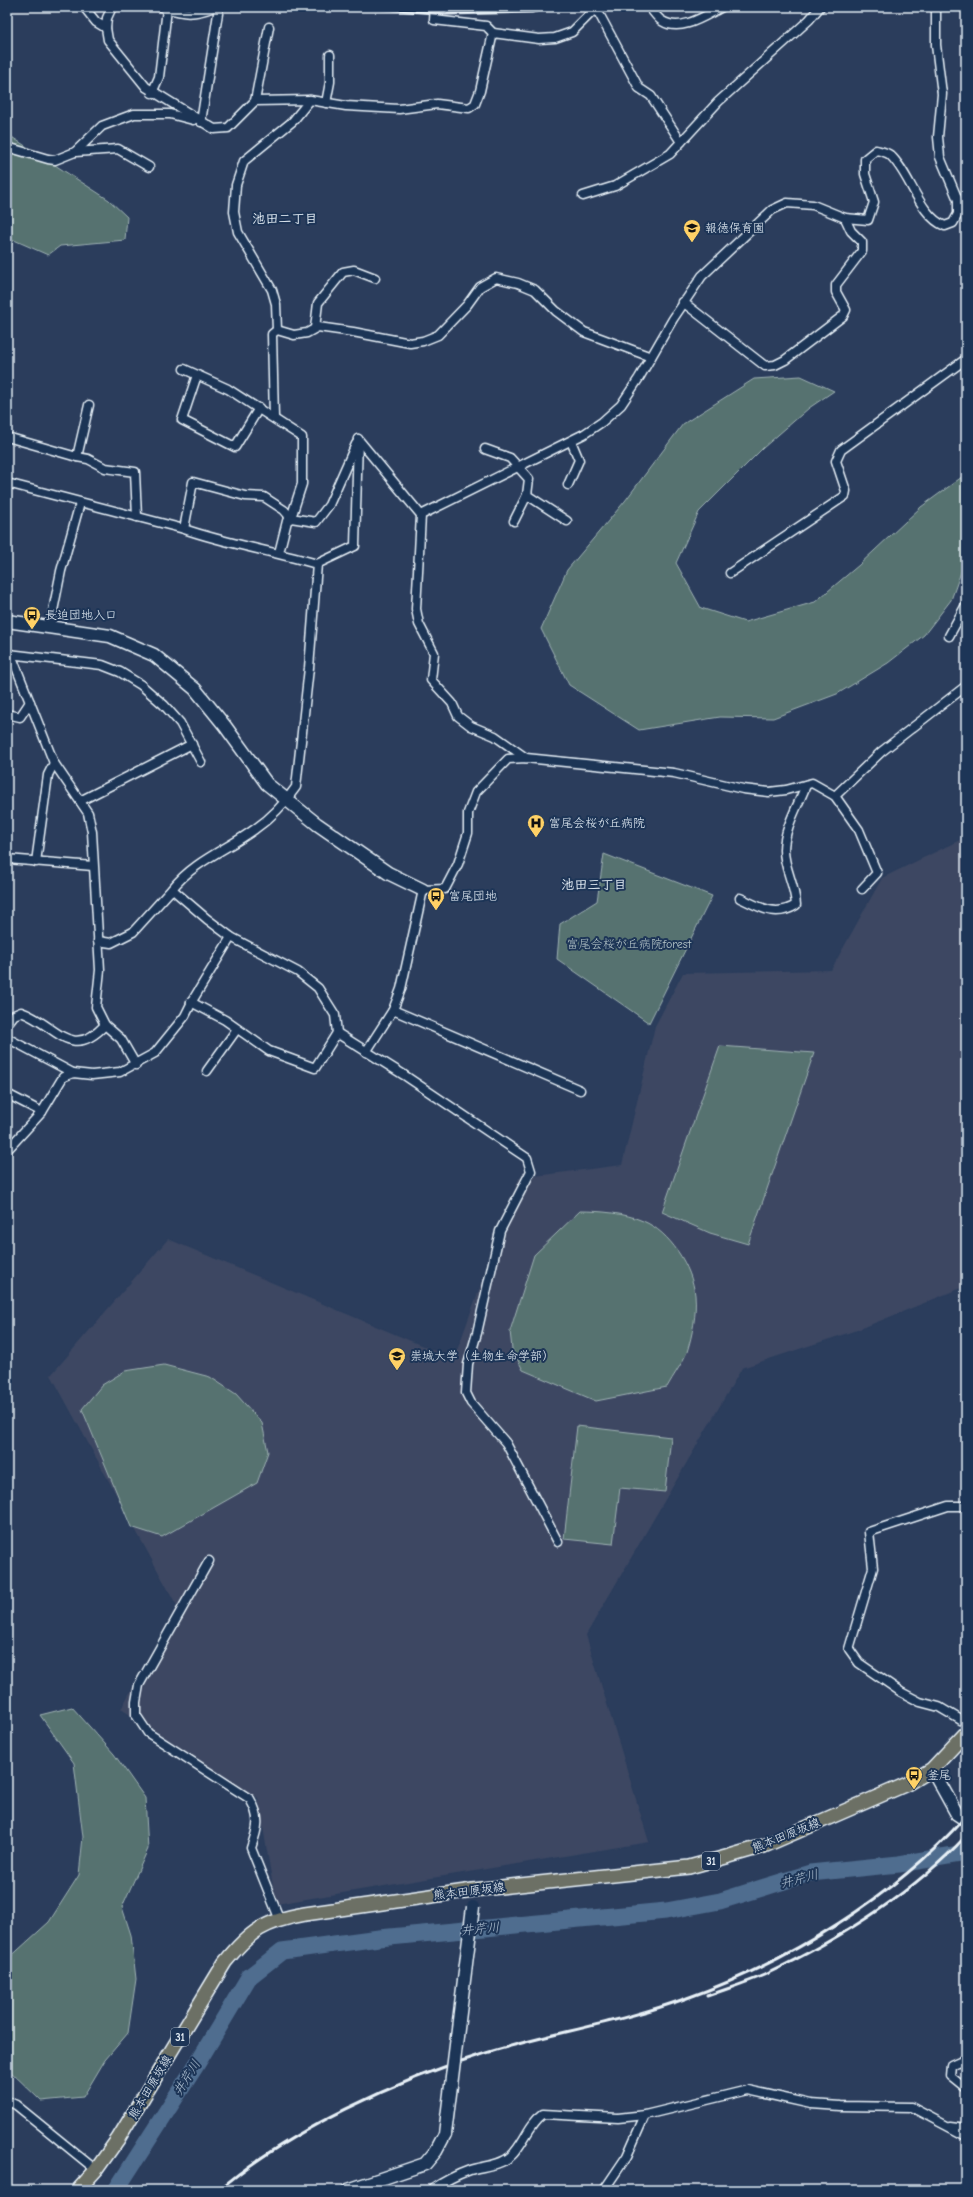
<svg xmlns="http://www.w3.org/2000/svg" width="973" height="2197" font-family="'Comic Neue','Klee One',sans-serif">
  <rect width="100%" height="100%" fill="#2b3d5c"/>
  <filter id="ink" filterUnits="userSpaceOnUse"><feTurbulence type="fractalNoise" baseFrequency=".025" numOctaves="2"/><feDisplacementMap in="SourceGraphic" scale="8" xChannelSelector="R" yChannelSelector="G"/><feConvolveMatrix kernelMatrix="1 2 1 2 8 2 1 2 1" color-interpolation-filters="sRGB"/></filter>
  <g filter="url(#ink)">
    <polygon fill="#3c4762" points="966,837 966,1286 860,1329 742,1368 586,1635 649,1842 276,1904 258,1798 121,1709 177,1606 51,1375 168,1239 454,1359 519,1178 622,1165 655,1026 683,973 831,970 882,878"/>
    <g fill="#56726f" stroke="#9fb2b4">
      <polygon points="7,134 109,200 127,217 125,240 60,246 48,255 14,240 7,252"/>
      <polygon points="801,376 834,391 809,408 763,448 699,512 676,563 701,608 745,622 815,602 859,565 921,507 966,474 966,558 951,600 924,635 888,663 837,694 773,718 720,717 639,730 569,685 541,629 567,570 625,501 683,424 754,379"/>
      <polygon points="604,854 712,896 649,1023 557,959 560,924 597,901"/>
      <polygon points="720,1046 814,1053 748,1244 710,1233 662,1212"/>
      <path d="M580,1211C600,1211 625,1213 643,1221C670,1232 692,1267 695,1295C697,1313 692,1336 687,1352C682,1364 673,1376 667,1387L596,1401L523,1370L512,1349L510,1331L534,1255Z"/>
      <polygon points="164,1365 210,1377 236,1394 262,1423 268,1452 257,1483 162,1537 131,1527 82,1409 102,1385 125,1371"/>
      <polygon points="577,1426 671,1437 665,1492 620,1488 613,1544 564,1539"/>
      <polygon points="72,1707 114,1754 145,1798 148,1849 122,1907 131,1935 136,1979 128,2033 105,2060 83,2097 41,2101 7,2068 7,1960 49,1922 79,1875 83,1837 74,1763 40,1715"/>
    </g>
    <g fill="none" stroke-linecap="round" stroke-linejoin="round">
      <polyline stroke="#4f6d8f" stroke-width="17" points="116,2190 195,2067 249,1977 282,1951 379,1938 666,1911 720,1901 810,1873 899,1864 966,1853"/>
      <defs>
        <g id="street">
          <polyline points="84,7 96,22 106,28"/>
          <polyline points="112,7 107,18 106,28 108,40 146,87 214,129 228,128 255,101 310,100 346,106 399,109 437,104 469,108 475,104 480,91 493,33"/>
          <path d="M161,7C183,13 192,16 214,7"/>
          <polyline points="435,7 434,20 486,26 493,33 539,39 555,38 572,32 597,7"/>
          <path d="M649,7C653,11 657,18 662,21C681,33 706,15 722,7"/>
          <polyline points="596,8 639,88 651,96 681,142"/>
          <polyline points="152,93 159,77 167,9"/>
          <polyline points="255,101 269,27"/>
          <polyline points="326,103 330,82 330,55"/>
          <polyline points="201,122 219,7"/>
          <polyline points="7,147 48,159 55,160 75,152 102,126 134,114 170,114 193,120"/>
          <polyline points="75,152 118,149 149,167"/>
          <polyline points="583,196 615,186 670,154 718,102 809,20 820,7"/>
          <polyline points="683,302 765,366 775,365 785,360 843,316 846,310 836,292 836,285 862,251 862,242 851,231 845,218"/>
          <polyline points="315,328 318,303 343,272 354,270 375,278"/>
          <polyline points="277,330 294,335 307,333 318,327 353,332 410,343 423,341 438,335 467,305 480,287 496,278 518,283 535,290 556,311 584,332 651,357"/>
          <polyline points="277,330 276,304 272,290 238,232 234,212 236,185 244,161 293,121 310,100"/>
          <polyline points="184,369 228,389 302,437 302,484 291,518 316,522 329,505 356,444"/>
          <polyline points="197,375 182,420 235,447 259,408"/>
          <polyline points="274,418 272,334 277,330"/>
          <polyline points="7,437 77,457 89,405"/>
          <polyline points="358,439 421,515 416,609 419,624 434,653 431,680 452,703 458,716 471,726 495,736 526,758"/>
          <polyline points="485,449 510,458 529,479 527,495 514,521"/>
          <polyline points="77,457 88,459 105,468 135,472 137,517"/>
          <path d="M7,483L184,529C227,544 273,551 317,564L355,546L358,439"/>
          <polyline points="568,485 579,460 571,441"/>
          <polyline points="527,495 567,521"/>
          <path d="M421,515L584,434L602,422L621,405L639,378L673,319L702,276L772,210L787,203L813,205L845,218L868,220L874,202L865,174V159L876,150C880,151 887,152 890,155C910,173 919,216 945,226L953,223L958,214V200L940,157L938,137L942,94L936,45V7"/>
          <polyline points="184,529 193,482 245,496 264,497 284,510 291,518 287,521 279,553"/>
          <path d="M317,564L309,668L296,787C285,803 271,818 255,829C228,849 194,861 172,889L207,919L231,937L298,972L318,988L335,1015L337,1033"/>
          <polyline points="730,573 845,496 846,491 836,461 841,450 966,359"/>
          <polyline points="50,626 61,571 80,503"/>
          <polyline points="949,636 966,605"/>
          <polyline points="7,651 14,662 54,763 88,813 92,832 100,970 96,1007 105,1025 121,1039 136,1065"/>
          <polyline points="9,654 102,665 120,672 141,685 164,705 180,723 201,762"/>
          <polyline points="7,714 20,717 30,702"/>
          <polyline points="835,796 881,752 966,686"/>
          <polyline points="80,801 192,744"/>
          <polyline points="7,859 93,866"/>
          <polyline points="36,862 48,775 54,763"/>
          <path d="M740,898C760,907 775,918 796,905C795,885 784,868 784,850C784,828 799,804 806,785"/>
          <polyline points="98,941 111,943 133,932 172,889"/>
          <polyline points="191,1002 225,1020 269,1051 315,1068 337,1033 404,1075 527,1158 531,1171 500,1231 477,1333 468,1364 466,1393 471,1403 506,1443 558,1542"/>
          <polyline points="393,1010 580,1090"/>
          <path d="M7,1024L14,1015L21,1012C56,1024 70,1062 105,1025"/>
          <polyline points="7,1038 73,1073"/>
          <polyline points="366,1052 393,1010 401,989 423,890 445,889 458,864 468,833 468,813 476,792 508,759 526,758 674,773 743,789 769,792 786,790 812,783 835,796 859,830 877,873 862,889"/>
          <polyline points="207,1071 237,1029"/>
          <polyline points="7,1094 42,1112"/>
          <polyline points="7,1150 42,1112 63,1077 73,1073 92,1075 120,1072 155,1053 185,1016 194,998 231,937"/>
          <polyline points="966,1506 948,1506 869,1532 873,1568 849,1649 859,1663 901,1692 920,1702 939,1707 966,1723"/>
          <path d="M209,1561L139,1685L136,1702V1715L148,1733L250,1799C261,1818 258,1828 251,1848L279,1918"/>
          <polyline points="966,2064 960,2061 951,2065 950,2076 966,2089"/>
          <polyline points="7,2101 16,2105 96,2170"/>
          <polyline points="951,2126 966,2128"/>
          <path d="M431,2190C443,2182 456,2175 470,2170C482,2166 500,2166 511,2156C524,2144 528,2125 543,2114L618,2118L645,2115L748,2090L811,2104L840,2106L911,2107L966,2136"/>
          <polyline points="604,2190 627,2156 645,2115"/>
        </g>
        <g id="secondary">
          <polyline points="7,621 110,636 154,655 195,689 225,726 267,784 317,824 388,873 423,890"/>
          <polyline points="932,1769 957,1814 966,1820"/>
          <polyline points="348,2190 425,2164 436,2151 445,2134"/>
        </g>
        <path id="primary" d="M78,2190L96,2170L118,2139L225,1962C250,1931 265,1921 305,1914L473,1890L689,1867L726,1857L764,1846L907,1784L932,1769L966,1733"/>
      </defs>
      <use href="#street" stroke="#e8f1f8" stroke-width="11"/>
      <use href="#secondary" stroke="#e8f1f8" stroke-width="15"/>
      <use href="#primary" stroke="#e8f1f8" stroke-width="16"/>
      <use href="#street" stroke="#1d3557" stroke-width="8"/>
      <use href="#secondary" stroke="#1d3557" stroke-width="12"/>
      <use href="#primary" stroke="#6c7065" stroke-width="13"/>
      <g stroke="#e8f1f8" stroke-width="3">
        <polyline points="361,7 446,14 532,12 554,7"/>
        <path d="M707,1996C726,1989 746,1983 764,1975C838,1940 910,1896 966,1836"/>
        <path d="M219,2190C287,2131 400,2079 486,2053C552,2033 622,2022 687,1998C788,1962 895,1897 966,1816"/>
      </g>
      <defs>
        <polyline id="secondary-bridge" points="445,2134 473,1907"/>
      </defs>
      <use href="#secondary-bridge" stroke="#e8f1f8" stroke-width="15" stroke-linecap="butt"/>
      <use href="#secondary-bridge" stroke="#1d3557" stroke-width="12"/>
    </g>
  </g>
  <defs>
    <symbol id="school-pin" viewBox="-11 -11 22 30"><path d="M0 17L-7.5 6A9.5 9.5 0 1 1 7.5 6Z" fill="#ffd166" stroke="#1d3557"/><path d="M0-5L7-2L0 1L-7-2ZM-4 1L0 2.5L4 1V4Q0 6-4 4Z" fill="#111"/></symbol>
    <symbol id="bus-pin" viewBox="-11 -11 22 30"><path d="M0 17L-7.5 6A9.5 9.5 0 1 1 7.5 6Z" fill="#ffd166" stroke="#1d3557"/><path d="M-5-6H5V4H4V6H2V4H-2V6H-4V4H-5ZM-3.5-4V0h7V-4ZM-3.5 1.2v1.5H-2V1.2ZM2 1.2v1.5H3.5V1.2Z" fill="#111"/></symbol>
    <symbol id="hospital-pin" viewBox="-11 -11 22 30"><path d="M0 17L-7.5 6A9.5 9.5 0 1 1 7.5 6Z" fill="#ffd166" stroke="#1d3557"/><path d="M-5-5h3v3.5h4V-5h3V5h-3V1.5h-4V5h-3Z" fill="#111"/></symbol>
    <symbol id="university-pin" viewBox="-11 -11 22 30"><path d="M0 17L-7.5 6A9.5 9.5 0 1 1 7.5 6Z" fill="#ffd166" stroke="#1d3557"/><path d="M0-5L7-2L0 1L-7-2ZM-4 1L0 2.5L4 1V4Q0 6-4 4Z" fill="#111"/></symbol>
  </defs>
  <g fill-rule="evenodd">
    <use href="#school-pin" x="682" y="218" width="20" height="27"/>
    <use href="#bus-pin" x="22" y="605" width="20" height="27"/>
    <use href="#hospital-pin" x="526" y="813" width="20" height="27"/>
    <use href="#bus-pin" x="426" y="886" width="20" height="27"/>
    <use href="#university-pin" x="387" y="1346" width="20" height="27"/>
    <use href="#bus-pin" x="904" y="1765" width="20" height="27"/>
  </g>
  <g text-anchor="middle" stroke-width="4" stroke-linejoin="round" paint-order="stroke">
    <g fill="#1d3557" stroke="#abb9c8" stroke-width="1">
      <rect x="702" y="1852" width="18" height="18" rx="3"/>
      <rect x="171" y="2028" width="18" height="18" rx="3"/>
    </g>
    <g font-size="11" font-weight="bold" fill="#e8f1f8">
      <text x="711" y="1865">31</text>
      <text x="180" y="2041">31</text>
    </g>
    <g font-size="12" fill="#e8f1f8" stroke="#1d3557" text-anchor="start">
      <text x="705" y="232">報徳保育園</text>
      <text x="45" y="619">長迫団地入口</text>
      <text x="549" y="827">富尾会桜が丘病院</text>
      <text x="449" y="900">富尾団地</text>
      <text x="410" y="1360">崇城大学（生物生命学部）</text>
      <text x="927" y="1779">釜尾</text>
    </g>
    <g font-size="12" fill="#b5c5c8" stroke="#1d3557">
      <text x="629" y="948">富尾会桜が丘病院forest</text>
    </g>
    <g font-size="12" fill="#e8f1f8" stroke="#1d3557">
      <text transform="translate(786 1835) rotate(-22)" y="4">熊本田原坂線</text>
      <text transform="translate(469 1891) rotate(-7)" y="4">熊本田原坂線</text>
      <text transform="translate(150 2087) rotate(-59)" y="4">熊本田原坂線</text>
    </g>
    <g font-size="13" font-weight="bold" fill="#e8f1f8" stroke="#1d3557">
      <text x="285" y="223">池田二丁目</text>
      <text x="594" y="889">池田三丁目</text>
    </g>
    <g font-size="13" font-style="italic" fill="#b2c3d3" stroke="#1d3557">
      <text transform="translate(799 1878) rotate(-14)" y="5">井芹川</text>
      <text transform="translate(480 1928) rotate(-5)" y="5">井芹川</text>
      <text transform="translate(186 2077) rotate(-58)" y="5">井芹川</text>
    </g>
  </g>
  <rect width="973" height="2197" fill="none" stroke="#1d3557" stroke-width="24"/>
  <rect x="12" y="12" width="949" height="2173" fill="none" stroke="#e8f1f8" stroke-width="1.5" filter="url(#ink)"/>
</svg>
